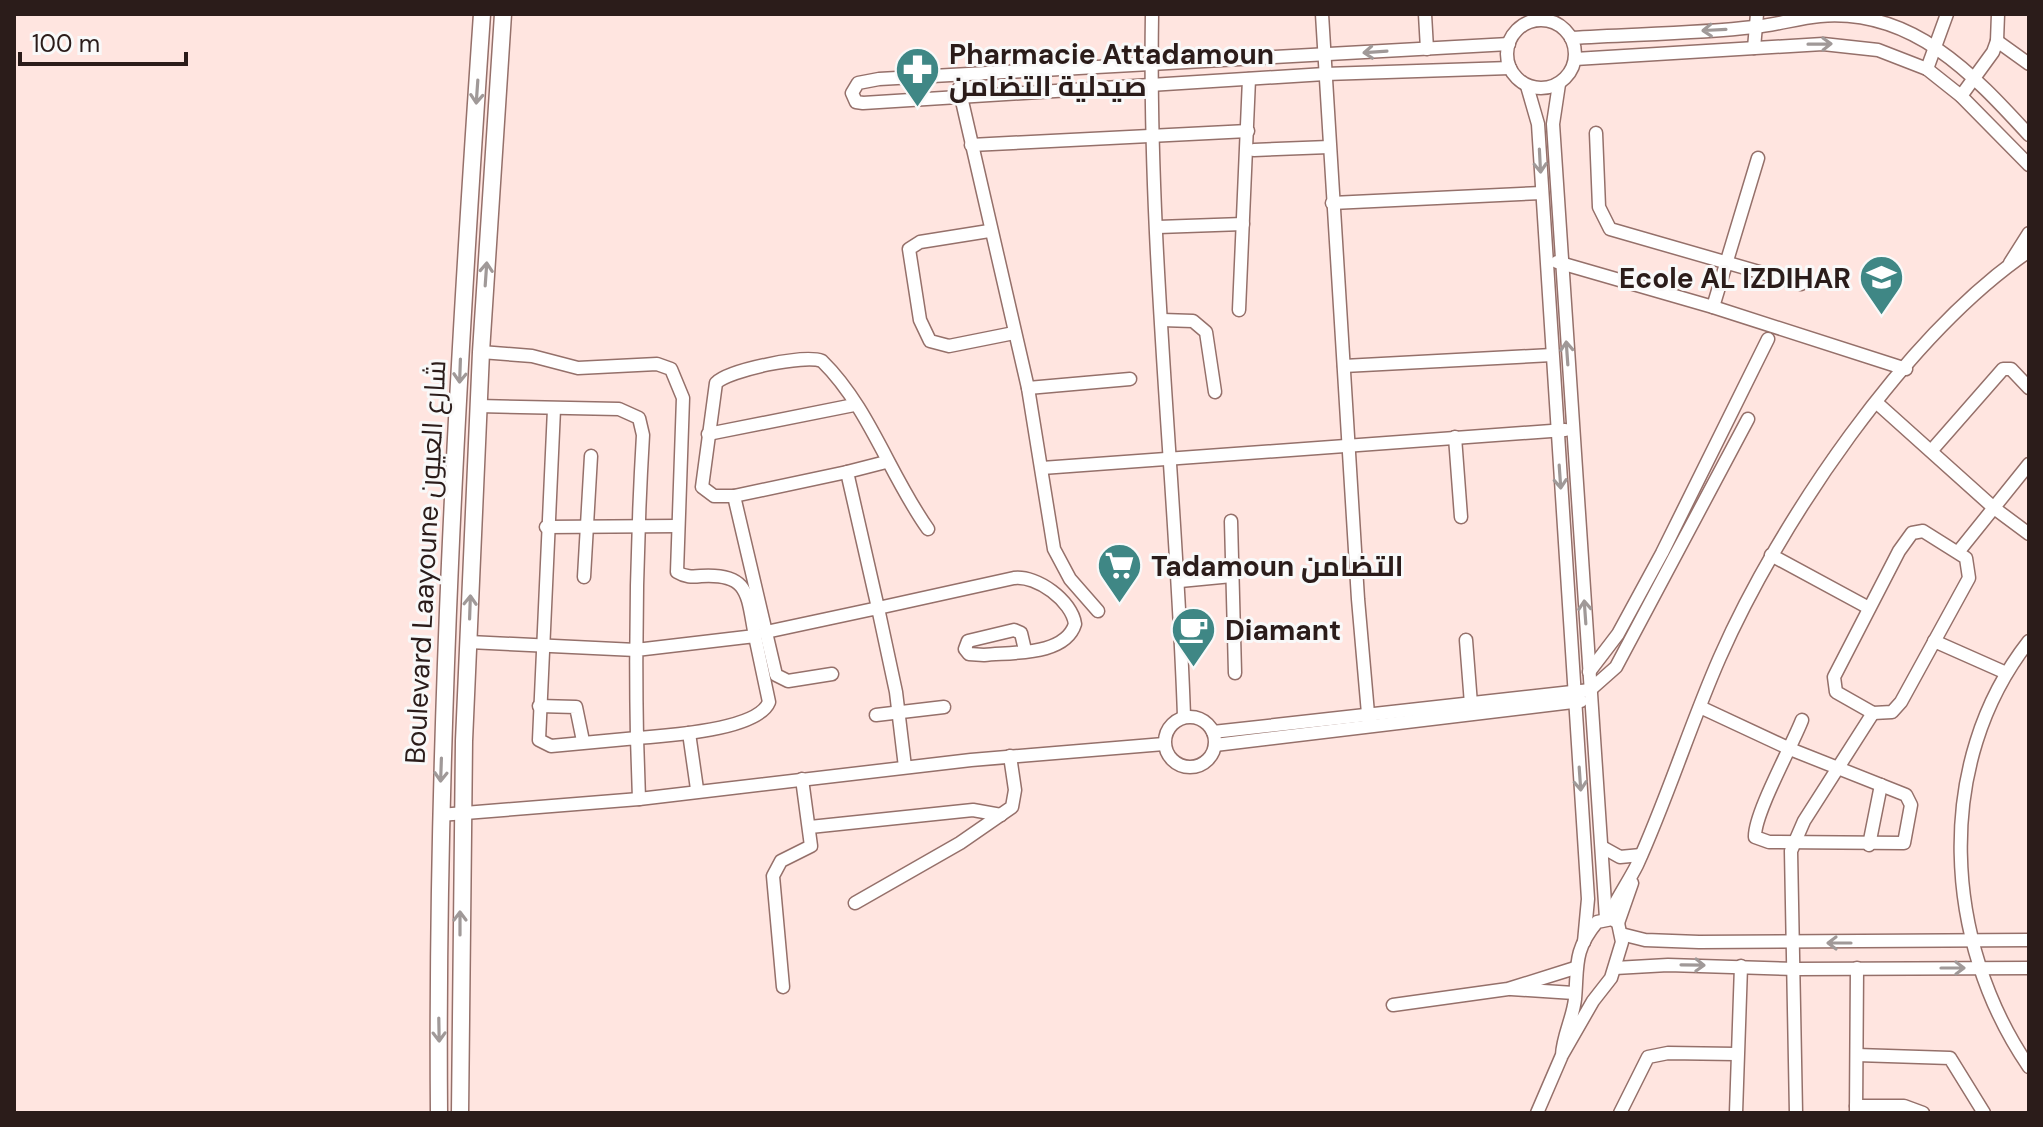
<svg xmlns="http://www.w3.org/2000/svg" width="2043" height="1127" font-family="'DM Sans',Cairo,sans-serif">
  <rect width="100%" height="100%" fill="#ffe5e0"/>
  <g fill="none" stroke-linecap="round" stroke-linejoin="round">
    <defs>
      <g id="minor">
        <path d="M1152,14C1148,248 1176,483 1184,716"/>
        <polyline points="1322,14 1358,599 1369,725"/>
        <polyline points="1425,14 1427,49"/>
        <circle cx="1541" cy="54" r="34"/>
        <path d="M1571,38C1632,34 1693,34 1754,27C1776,25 1798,18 1820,16C1912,8 1973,74 2029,135"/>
        <polyline points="1997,41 2029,64"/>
        <polyline points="1509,44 879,79 858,83 852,93 856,102 863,103 1325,74 1510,68"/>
        <polyline points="1754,48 1757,14"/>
        <polyline points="1575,59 1823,44 1878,50 1927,69 1961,96 2029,165"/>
        <polyline points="1927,69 1947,14"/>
        <polyline points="1559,84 1553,124 1606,918"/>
        <polyline points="1527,86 1538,124 1588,899 1584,942"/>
        <polyline points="959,88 1028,388 1054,549 1070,579 1098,611"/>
        <polyline points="1961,96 1993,52 1997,41 1998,14"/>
        <polyline points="1596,133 1599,207 1610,229 1801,284"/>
        <polyline points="971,145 1248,131"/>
        <polyline points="1254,150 1329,147"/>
        <polyline points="1332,203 1542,193"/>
        <polyline points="1158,227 1243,224"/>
        <polyline points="989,231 920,242 909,249 920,320 930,341 949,346 1014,333"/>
        <polyline points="1557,262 1713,307 1906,369"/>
        <polyline points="2010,263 2029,233"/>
        <polyline points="1713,307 1758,158"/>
        <polyline points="1239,310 1249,79"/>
        <polyline points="1162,320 1193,321 1206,332 1215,392"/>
        <path d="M481,352L532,356L578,368L657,364L671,369L683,398L677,572C685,577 692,577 701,576C750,573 747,595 755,636"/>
        <polyline points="1344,366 1552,355"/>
        <polyline points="1028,388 1130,379"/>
        <polyline points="1877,403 1994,508 2029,534"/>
        <polyline points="554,409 539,740 551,746 637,738 639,799"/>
        <polyline points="708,434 854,405"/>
        <polyline points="1455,437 1461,517"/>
        <polyline points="1932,450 2003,369 2011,369 2029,388"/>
        <path d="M886,462L847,472L878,608L1014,578C1037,575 1072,601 1075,624C1065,656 1012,652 984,655L969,654L965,649L968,641L1014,630L1021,633L1025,650"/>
        <polyline points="1042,468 1565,430"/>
        <polyline points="734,496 847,472"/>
        <polyline points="1231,521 1235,673"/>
        <polyline points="546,527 678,526"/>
        <polygon points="1923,531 1966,558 1969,578 1901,702 1892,712 1873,713 1836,692 1834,677 1899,551 1912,533"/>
        <polyline points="1959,551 2029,464"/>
        <polyline points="1771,555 1869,608"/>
        <polyline points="584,577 591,456"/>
        <polyline points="1180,581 1232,576"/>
        <polyline points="766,632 878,608 896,692 905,767"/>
        <polyline points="1466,640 1471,704"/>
        <polyline points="1934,641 2004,672"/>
        <path d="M2029,641C1933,763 1943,942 2029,1067"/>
        <path d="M469,642L636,650L755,636L769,702C758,730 665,736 637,738C635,637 637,536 643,435L639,418L619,409L478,406"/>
        <polyline points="1589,672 1618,634 1662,553 1768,339"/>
        <path d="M832,674L788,681L776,675L734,496H714L702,487L716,383C729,370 805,354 822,361C869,407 890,476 928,529"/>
        <polyline points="539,706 576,707 583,741"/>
        <path d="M1700,707L1790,749L1906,795L1911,805L1904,843L1769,842L1755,837C1754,814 1792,746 1802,720"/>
        <polyline points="876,715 944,707"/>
        <circle cx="1190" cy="742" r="25"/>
        <polyline points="1213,732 1590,690 1616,667 1748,419"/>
        <polyline points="689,733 697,789"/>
        <polyline points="1215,745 1581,701"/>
        <polyline points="440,815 639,799 971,760 1164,744"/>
        <polyline points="810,827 973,810 1001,815"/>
        <polyline points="1869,845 1881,785"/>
        <polyline points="1602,847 1620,857 1641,855"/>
        <polyline points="855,903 960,843 1012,807 1015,790 1010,756"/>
        <path d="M1608,918C1616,899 1628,883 1637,865C1668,797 1690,725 1720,657C1780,521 1905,336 2029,251"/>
        <polyline points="1618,923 1632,883"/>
        <polyline points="1621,934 1645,940 1699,942 2029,940"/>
        <polyline points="1615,968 1668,965 1796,969 2029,968"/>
        <polyline points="783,987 773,876 781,861 811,846 802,779"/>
        <polyline points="1511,989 1574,993"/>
        <polyline points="1393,1005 1508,989 1575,968"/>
        <polyline points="1857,1055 1950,1058 1984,1113"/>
        <polyline points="1856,1106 1904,1106 1923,1113"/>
        <path d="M1537,1113L1562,1055L1593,1001L1611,978L1622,942L1618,923L1612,919L1597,922C1573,951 1578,966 1575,999C1573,1018 1563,1035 1562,1055"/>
        <polyline points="1620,1113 1648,1057 1668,1053 1736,1054"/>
        <polyline points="1736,1113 1741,966"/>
        <polyline points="1796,1113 1791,851 1804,821 1873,713"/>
        <polyline points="1856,1113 1857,968"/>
      </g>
      <g id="tertiary">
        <path d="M439,1113C436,746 457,380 482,14"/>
        <polyline points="460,1113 464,741 481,352 503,14"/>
      </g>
    </defs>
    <use href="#minor" stroke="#95706a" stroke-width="15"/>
    <use href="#tertiary" stroke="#95706a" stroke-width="19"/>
    <use href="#minor" stroke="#fff" stroke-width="12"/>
    <use href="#tertiary" stroke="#fff" stroke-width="16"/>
  </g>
  <defs><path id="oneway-shaft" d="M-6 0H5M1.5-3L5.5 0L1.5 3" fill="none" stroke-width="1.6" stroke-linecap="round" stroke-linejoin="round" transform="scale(2)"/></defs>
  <g stroke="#a09998">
    <use href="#oneway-shaft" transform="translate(1714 30) rotate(177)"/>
    <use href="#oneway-shaft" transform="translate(1820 44) rotate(-1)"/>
    <use href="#oneway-shaft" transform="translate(1375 52) rotate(176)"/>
    <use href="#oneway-shaft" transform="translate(477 92) rotate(94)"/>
    <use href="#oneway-shaft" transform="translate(1540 161) rotate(87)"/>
    <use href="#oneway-shaft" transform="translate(486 274) rotate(-86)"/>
    <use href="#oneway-shaft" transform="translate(1567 353) rotate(-94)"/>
    <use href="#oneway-shaft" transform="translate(460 371) rotate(92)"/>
    <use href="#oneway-shaft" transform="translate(1560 477) rotate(86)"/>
    <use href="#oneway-shaft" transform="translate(470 607) rotate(-88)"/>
    <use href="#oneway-shaft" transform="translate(1585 612) rotate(-94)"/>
    <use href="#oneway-shaft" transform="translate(441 770) rotate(92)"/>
    <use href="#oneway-shaft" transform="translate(1580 779) rotate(86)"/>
    <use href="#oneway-shaft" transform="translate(460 923) rotate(-90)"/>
    <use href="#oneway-shaft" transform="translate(1839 943) rotate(-180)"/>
    <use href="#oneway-shaft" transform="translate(1693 965) rotate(1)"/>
    <use href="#oneway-shaft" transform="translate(1953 968)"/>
    <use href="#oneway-shaft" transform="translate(439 1030) rotate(89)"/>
  </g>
  <defs>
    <symbol id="pharmacy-pin" viewBox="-11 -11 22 30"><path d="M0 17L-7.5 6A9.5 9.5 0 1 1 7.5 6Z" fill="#3f8785" stroke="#f9f9f9"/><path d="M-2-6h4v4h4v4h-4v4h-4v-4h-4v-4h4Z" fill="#fff"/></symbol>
    <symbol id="school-pin" viewBox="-11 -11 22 30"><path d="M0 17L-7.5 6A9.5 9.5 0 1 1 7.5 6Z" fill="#3f8785" stroke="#f9f9f9"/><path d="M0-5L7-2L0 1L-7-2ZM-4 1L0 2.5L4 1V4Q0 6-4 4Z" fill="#fff"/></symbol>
    <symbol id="supermarket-pin" viewBox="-11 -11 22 30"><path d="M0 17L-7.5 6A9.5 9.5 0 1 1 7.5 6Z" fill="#3f8785" stroke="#f9f9f9"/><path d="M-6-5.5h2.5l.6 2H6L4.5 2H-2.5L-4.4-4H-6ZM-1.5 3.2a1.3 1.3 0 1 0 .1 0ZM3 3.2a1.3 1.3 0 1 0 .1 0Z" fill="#fff"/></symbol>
    <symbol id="cafe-pin" viewBox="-11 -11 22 30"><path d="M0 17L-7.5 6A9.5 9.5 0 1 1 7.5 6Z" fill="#3f8785" stroke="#f9f9f9"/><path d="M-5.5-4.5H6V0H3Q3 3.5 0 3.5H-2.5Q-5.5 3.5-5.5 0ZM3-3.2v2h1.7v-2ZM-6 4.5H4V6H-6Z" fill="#fff"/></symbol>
  </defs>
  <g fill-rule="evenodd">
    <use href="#pharmacy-pin" x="892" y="44" width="51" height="69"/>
    <use href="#school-pin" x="1856" y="252" width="51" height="69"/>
    <use href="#supermarket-pin" x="1094" y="540" width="51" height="69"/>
    <use href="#cafe-pin" x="1168" y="604" width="51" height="69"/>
  </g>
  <g text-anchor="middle" stroke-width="6" stroke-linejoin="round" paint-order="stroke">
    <g font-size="28" font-weight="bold" fill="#2b1c1a" stroke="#f9f9f9" text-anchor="start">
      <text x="949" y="64">Pharmacie Attadamoun<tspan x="949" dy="32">صيدلية التضامن</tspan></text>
      <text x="1851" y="288" text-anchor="end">Ecole AL IZDIHAR</text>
      <text x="1151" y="576">Tadamoun التضامن</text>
      <text x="1225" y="640">Diamant</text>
    </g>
    <g font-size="28" fill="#2b1c1a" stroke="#f9f9f9">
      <text transform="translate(425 562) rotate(-87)" y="10">Boulevard Laayoune شارع العيون</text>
    </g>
  </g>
  <rect width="2043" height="1127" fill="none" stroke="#2b1c1a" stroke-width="32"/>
  <path d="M20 52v12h166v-12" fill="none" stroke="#2b1c1a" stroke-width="4"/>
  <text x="32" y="52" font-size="24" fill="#2b1c1a" stroke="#f9f9f9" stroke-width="6" paint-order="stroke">100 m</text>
</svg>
